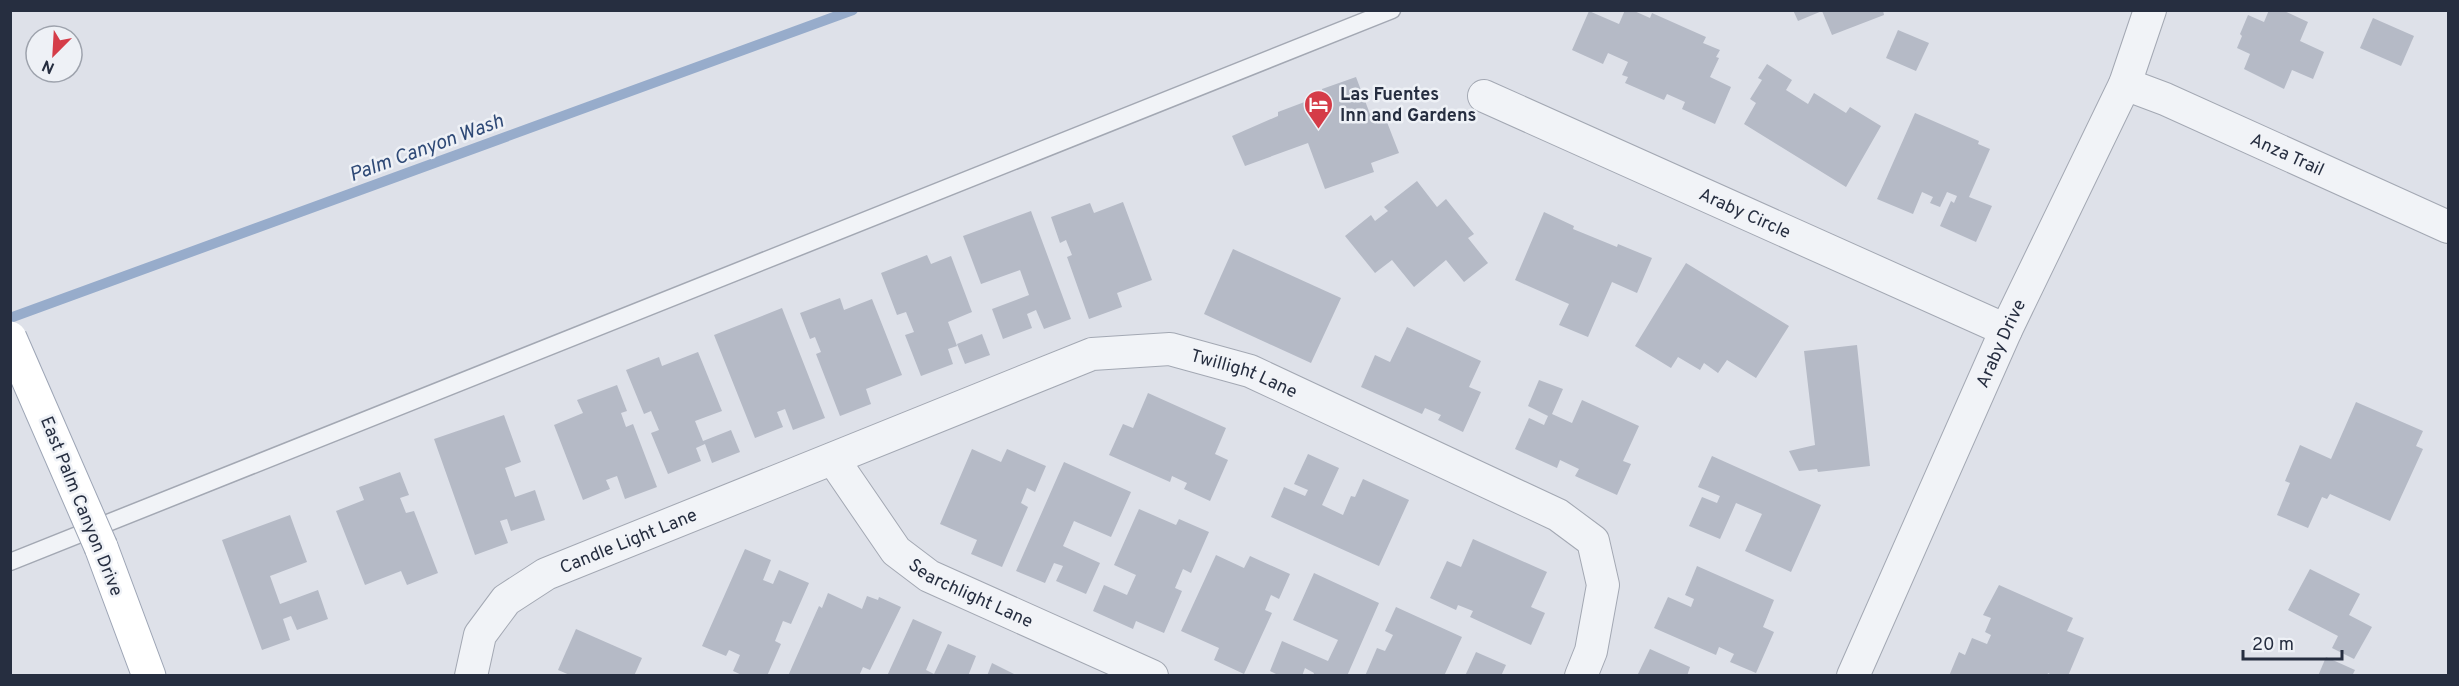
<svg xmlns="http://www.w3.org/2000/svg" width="2459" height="686" font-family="Overpass,sans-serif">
  <rect width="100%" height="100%" fill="#dee1e9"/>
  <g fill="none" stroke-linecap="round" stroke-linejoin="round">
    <polyline stroke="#97accb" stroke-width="10" points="10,318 853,10"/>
  </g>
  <g fill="#b5bac6">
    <polygon points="1625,10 1632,10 1650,18 1652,13 1706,37 1703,43 1720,50 1716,57 1719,58 1710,77 1731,87 1715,124 1682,109 1685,102 1667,94 1664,100 1625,83 1628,77 1622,75 1628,62 1608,53 1603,64 1572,50 1589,11 1619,24"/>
    <polygon points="1793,10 1883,10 1884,15 1832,35 1822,11 1798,21"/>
    <polygon points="2269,10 2282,10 2308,22 2300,41 2324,52 2313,79 2292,70 2284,89 2244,69 2250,54 2237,48 2242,36 2240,34 2248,15 2264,22"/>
    <polygon points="2373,18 2414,36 2401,66 2360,48"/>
    <polygon points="1898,30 1929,43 1916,71 1886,58"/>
    <polygon points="1767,64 1792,80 1786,90 1808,104 1814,93 1846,113 1850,107 1881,126 1846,187 1744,124 1756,103 1750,99 1762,80 1758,78"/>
    <polygon points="1356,77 1373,122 1385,117 1399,153 1371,163 1374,172 1325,189 1308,143 1245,166 1232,136 1278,116 1278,112 1323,95 1322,89"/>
    <polygon points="1915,113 1979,141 1978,144 1990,149 1969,197 1992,206 1976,242 1940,226 1951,201 1954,203 1957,196 1947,192 1940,207 1930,203 1933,197 1922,192 1913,214 1877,199"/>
    <polygon points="1417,181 1437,207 1446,199 1474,234 1468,238 1488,263 1464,282 1446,260 1414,287 1392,260 1375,273 1345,236 1371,215 1375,221 1388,211 1384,207"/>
    <polygon points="1123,202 1152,280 1117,293 1122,307 1089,319 1067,257 1072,255 1066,240 1060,243 1051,217 1090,203 1094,213"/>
    <polygon points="1031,211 1071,319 1044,329 1036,310 1027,314 1032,328 1003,339 992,309 1029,295 1020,270 981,284 963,236"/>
    <polygon points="1544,212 1574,226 1573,229 1617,247 1618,244 1652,258 1637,293 1612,282 1588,337 1559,325 1569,304 1515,280"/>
    <polygon points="1233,249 1341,298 1311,363 1204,314"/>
    <polygon points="927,255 931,264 951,256 972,312 948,322 957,346 948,349 953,364 921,376 905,335 914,332 906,312 897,315 881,273"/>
    <polygon points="1686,263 1789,326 1756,378 1727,360 1718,373 1704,363 1700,370 1678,357 1671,368 1635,346"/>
    <polygon points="840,298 844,310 872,299 902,375 866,389 871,404 840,416 816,354 821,352 815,337 810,339 800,313"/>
    <polygon points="782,308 825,418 793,430 785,409 777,412 783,427 755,438 714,335"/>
    <polygon points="1407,327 1481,361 1469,387 1481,392 1463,432 1438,420 1441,415 1425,408 1422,414 1361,387 1375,355 1390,362"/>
    <polygon points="982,334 990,355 965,364 957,344"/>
    <polygon points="1857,345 1870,466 1818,472 1817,469 1799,471 1789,451 1815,445 1804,351"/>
    <polygon points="698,352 722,411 695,421 703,441 731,430 740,452 712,463 705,444 696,448 701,461 668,474 651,433 659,430 651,411 644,414 626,370 659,357 662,366"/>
    <polygon points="1539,380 1563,389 1552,414 1572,423 1582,400 1639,426 1623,461 1631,464 1617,495 1575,476 1579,469 1560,460 1557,468 1515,449 1529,418 1544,425 1548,416 1528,406"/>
    <polygon points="617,385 627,411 621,413 626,427 633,424 657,487 625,499 617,476 606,480 610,489 583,500 554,425 583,413 577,400"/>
    <polygon points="1148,393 1226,428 1215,454 1228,460 1210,501 1184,489 1187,483 1172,476 1170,482 1109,455 1123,424 1133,428"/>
    <polygon points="2356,402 2423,431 2416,446 2423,449 2390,521 2330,494 2327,499 2322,497 2308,528 2277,515 2290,483 2285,481 2300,445 2331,459"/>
    <polygon points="504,415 521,462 505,468 515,497 535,490 545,520 511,531 507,519 500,521 508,543 475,555 434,439"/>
    <polygon points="972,449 1001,462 1007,449 1046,466 1035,492 1027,488 1021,503 1028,507 1002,567 971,554 977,540 940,524"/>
    <polygon points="1308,454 1339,468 1322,505 1343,515 1351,496 1355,497 1363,479 1409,500 1379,566 1271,517 1284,487 1305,496 1308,490 1294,484"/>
    <polygon points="1712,456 1821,505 1791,572 1745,551 1762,514 1736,503 1720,539 1689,526 1702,497 1717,503 1720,496 1698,487"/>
    <polygon points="1064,462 1131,492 1111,537 1074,521 1063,546 1100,563 1086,594 1056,581 1063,566 1054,563 1045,583 1016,571"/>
    <polygon points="400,472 409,495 400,498 406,513 414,511 438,573 407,585 401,571 365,585 336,511 364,500 359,487"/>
    <polygon points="1139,509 1176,525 1179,519 1209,532 1191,573 1183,569 1175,588 1182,591 1164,633 1136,621 1133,629 1093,611 1104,585 1127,595 1136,575 1114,565"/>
    <polygon points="290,515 307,562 270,576 280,604 318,590 328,619 297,630 291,616 283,619 290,640 262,650 222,540"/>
    <polygon points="1473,539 1547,572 1531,607 1545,613 1531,645 1470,617 1473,611 1458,605 1456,610 1430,598 1447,561 1461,567"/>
    <polygon points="745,549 771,560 763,580 773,584 779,570 809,583 791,624 783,621 775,641 781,644 767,676 744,676 733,671 740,655 729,650 726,656 702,646"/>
    <polygon points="1216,555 1244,568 1250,556 1290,574 1279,599 1271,595 1265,610 1272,613 1244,674 1214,660 1219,648 1181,631"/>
    <polygon points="1697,566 1774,600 1763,627 1774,632 1756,673 1730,662 1734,654 1719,647 1716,655 1654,628 1668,597 1691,607 1694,599 1685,595"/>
    <polygon points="2310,569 2360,594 2349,615 2372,627 2354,659 2332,648 2338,636 2288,610"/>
    <polygon points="1314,573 1379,603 1347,676 1313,676 1314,673 1305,668 1302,676 1280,676 1270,671 1282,641 1328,661 1338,640 1293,620"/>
    <polygon points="1999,585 2073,618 2067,631 2084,638 2068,676 2054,676 2048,673 2047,676 1949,676 1959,652 1965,655 1972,638 1987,644 1991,635 1985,632 1991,618 1983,615"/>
    <polygon points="828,593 862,609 867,596 878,600 879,597 901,607 870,670 863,667 859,676 788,676 819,606 822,608"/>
    <polygon points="1396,607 1462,637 1444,676 1365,676 1377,648 1385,651 1393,635 1385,631"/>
    <polygon points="913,619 942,632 926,670 934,674 948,644 976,656 968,676 887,676"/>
    <polygon points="576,629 642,658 634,676 572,676 558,670"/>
    <polygon points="1650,649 1690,667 1687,676 1637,676"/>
    <polygon points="1476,652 1506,665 1501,676 1465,676"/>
    <polygon points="2326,657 2355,670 2352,676 2318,676"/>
    <polygon points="992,663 1018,676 987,676"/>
  </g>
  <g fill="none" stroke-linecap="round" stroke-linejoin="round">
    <defs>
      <polyline id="service" points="10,562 1392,10"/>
      <g id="minor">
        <path id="s1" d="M2125,84L2165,99L2448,227"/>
        <path id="s2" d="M1484,96L2006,330"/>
        <path id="s3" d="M833,459L896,551L929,576L1152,676"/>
        <path id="s4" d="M471,676L480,635L506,600L546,574L1092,354L1170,349L1250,371L1558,515L1593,541L1603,585L1591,651L1581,676"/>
        <path id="s5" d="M1853,676L2006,330L2125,84L2150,10"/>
      </g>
      <polyline id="primary" points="101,547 149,676"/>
    </defs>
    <use href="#service" stroke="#a3a8b3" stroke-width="19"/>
    <use href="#minor" stroke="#a3a8b3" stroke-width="34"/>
    <use href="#primary" stroke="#9da5b5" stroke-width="35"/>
    <use href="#service" stroke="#f1f3f7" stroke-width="16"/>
    <use href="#minor" stroke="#f1f3f7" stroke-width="32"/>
    <use href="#primary" stroke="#fff" stroke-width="33"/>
    <defs>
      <polyline id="primary-bridge" points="10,338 101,547"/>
    </defs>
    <use href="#primary-bridge" stroke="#9da5b5" stroke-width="35" stroke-linecap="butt"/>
    <use href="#primary-bridge" stroke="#fff" stroke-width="33"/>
  </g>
  <defs>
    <symbol id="hotel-pin" viewBox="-11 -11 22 30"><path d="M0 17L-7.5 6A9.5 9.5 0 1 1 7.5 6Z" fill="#d53c48" stroke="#eef1f6"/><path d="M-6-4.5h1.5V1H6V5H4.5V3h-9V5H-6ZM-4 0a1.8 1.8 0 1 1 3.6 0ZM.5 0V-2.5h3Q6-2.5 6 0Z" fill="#fff"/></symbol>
  </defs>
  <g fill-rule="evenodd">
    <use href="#hotel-pin" x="1302" y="88" width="33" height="45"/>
  </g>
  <g text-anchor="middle" stroke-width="5" stroke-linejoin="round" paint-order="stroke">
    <g font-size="18" font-weight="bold" fill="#262e40" stroke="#eef1f6" text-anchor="start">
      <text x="1340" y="100">Las Fuentes<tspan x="1340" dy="21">Inn and Gardens</tspan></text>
    </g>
    <g font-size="18" fill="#262e40" stroke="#eef1f6">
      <text dy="6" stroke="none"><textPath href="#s1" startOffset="177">Anza Trail</textPath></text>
      <text dy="6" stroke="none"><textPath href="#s2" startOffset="286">Araby Circle</textPath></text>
      <text dy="6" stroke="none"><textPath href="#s5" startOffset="364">Araby Drive</textPath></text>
      <text dy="6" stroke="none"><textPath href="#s4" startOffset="878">Twillight Lane</textPath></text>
      <text transform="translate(82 506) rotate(68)" y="6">East Palm Canyon Drive</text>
      <text dy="6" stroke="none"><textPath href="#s4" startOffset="222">Candle Light Lane</textPath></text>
      <text dy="6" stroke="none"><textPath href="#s3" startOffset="198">Searchlight Lane</textPath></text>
    </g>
    <g font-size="20" font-style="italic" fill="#2e4976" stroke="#eef1f6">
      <text transform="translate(426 147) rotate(-20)" y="7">Palm Canyon Wash</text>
    </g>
  </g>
  <rect width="2459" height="686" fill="none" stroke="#262e40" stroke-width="24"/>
  <g transform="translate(54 54) rotate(204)"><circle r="28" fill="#eef1f6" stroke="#9ea3ad" stroke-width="1.5"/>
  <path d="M0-4.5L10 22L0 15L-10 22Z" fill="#d53c48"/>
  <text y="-9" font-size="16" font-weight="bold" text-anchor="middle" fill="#262e40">N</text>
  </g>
  <path d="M2243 650v9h99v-9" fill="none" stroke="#262e40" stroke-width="3"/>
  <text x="2252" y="650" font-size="18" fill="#262e40" stroke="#eef1f6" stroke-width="4.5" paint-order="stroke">20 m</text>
</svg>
